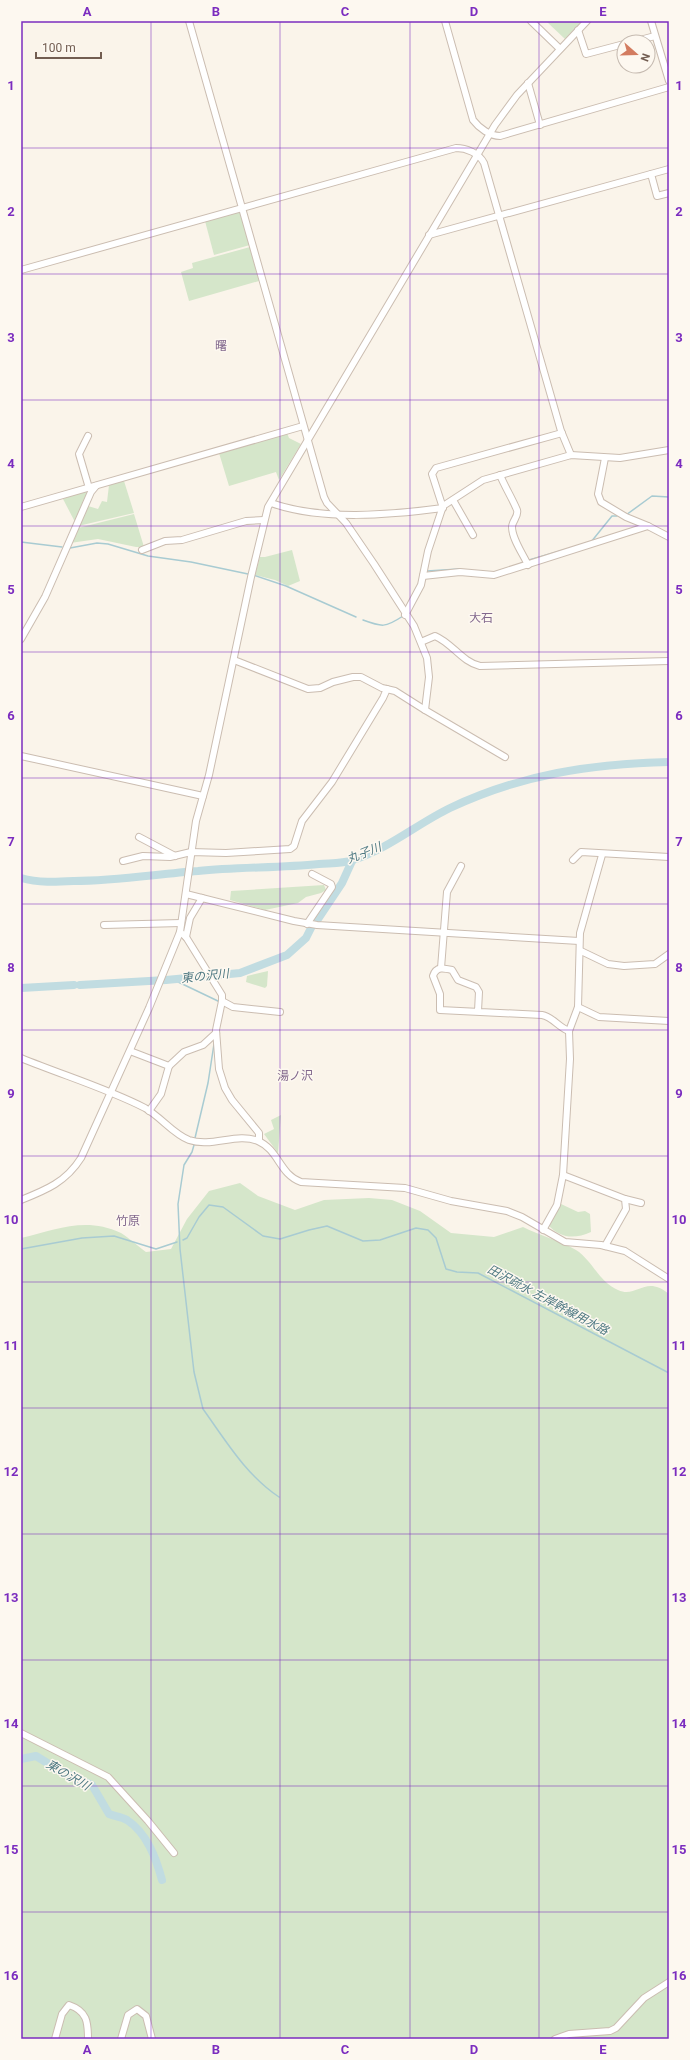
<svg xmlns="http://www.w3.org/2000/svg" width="690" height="2060" font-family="Roboto,'Noto Sans JP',sans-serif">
  <rect width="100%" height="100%" fill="#faf4ea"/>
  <g fill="#d5e6ca">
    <polygon points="546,21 582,21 565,39"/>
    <polygon points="240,211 250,245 214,255 205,221"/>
    <polygon points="250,247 259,281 189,301 181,272 193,268 192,263"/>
    <polygon points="287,433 289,438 301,444 279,480 276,472 229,486 219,453"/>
    <polygon points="124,481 134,513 78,526 88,506 98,509 102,501 107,502 109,485"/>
    <polygon points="87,490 89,491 75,522 63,499"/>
    <polygon points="134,514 144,547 136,547 98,539 70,543 78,528"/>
    <polygon points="292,550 300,581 288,586 275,580 255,575 260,557 265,557"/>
    <polygon points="324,885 326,890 321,893 306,897 298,903 265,910 230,900 231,891"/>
    <polygon points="268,971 267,986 265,988 246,982 247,976"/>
    <polygon points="281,1115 278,1153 264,1134 274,1129 271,1120"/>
    <path d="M240,1183L258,1196L295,1210L324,1200L369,1198L392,1200L420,1211L451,1233L494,1237L523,1227C539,1235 561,1241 576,1250C592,1260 599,1282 618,1290C637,1299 645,1274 669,1294V2039H21V1238C56,1230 85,1216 121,1233C129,1238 138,1246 146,1252L171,1249L187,1219L209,1191Z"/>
    <path d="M561,1204L578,1212L585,1211L590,1214L591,1232C575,1239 561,1239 548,1225L552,1210Z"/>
  </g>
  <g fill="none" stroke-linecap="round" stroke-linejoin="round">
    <g stroke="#a8cbd2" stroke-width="1.5">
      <polyline points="626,515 652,496 669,497"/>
      <polyline points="21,542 62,547"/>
      <polyline points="591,542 612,516 617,516"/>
      <polyline points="70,548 97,543 108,544 148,556 191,562 248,574"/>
      <polyline points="529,560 574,547"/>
      <polyline points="517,565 524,562"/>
      <polyline points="427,571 459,569"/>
      <polyline points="253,575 286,586 356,617"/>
      <path d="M363,620C382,627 385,628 403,616"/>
      <polyline points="174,980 220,1002"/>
      <polyline points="195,1138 208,1083 214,1044"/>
      <path d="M194,1145L192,1152L184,1165L178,1204L180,1249L194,1372L203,1409C226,1441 246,1475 279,1497"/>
      <polyline points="183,1240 187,1238 199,1217 209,1205 223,1207 263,1236 280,1239 309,1230 327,1226 363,1241 380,1240 416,1228 428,1230 436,1238 446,1269 457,1272 478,1273 669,1373"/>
      <polyline points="21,1249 82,1238 114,1236 156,1249 177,1242"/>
    </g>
    <g stroke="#c1dce1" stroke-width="8">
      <path d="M21,878C39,883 56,882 74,881C116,881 157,874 198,871C238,867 279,868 319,864C330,863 342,864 353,860C388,849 417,824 450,808C522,774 591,764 669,762"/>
      <polyline points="318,919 342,883 352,861"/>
      <polyline points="80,985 166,980 240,973 287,955 306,938 312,926"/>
      <polyline points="21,988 74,985"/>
      <path d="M21,1759L36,1756L62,1772L92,1785L109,1814C114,1816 122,1817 127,1820C147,1833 156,1858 162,1880"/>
    </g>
    <defs>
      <g id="minor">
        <polyline points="189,21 324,497 327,503 346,523 374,564 414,626 427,658 429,677 425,710 505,757"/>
        <path d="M445,21L473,120C479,128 490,136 500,136L669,87"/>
        <polyline points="531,21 560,49"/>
        <polyline points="651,21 669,81"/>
        <polyline points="578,30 586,54 624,44"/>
        <polyline points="632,42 655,36"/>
        <polyline points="528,83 540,125"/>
        <polyline points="651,174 657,196 669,193"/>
        <polyline points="429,235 669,169"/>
        <path d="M21,270L456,148C466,148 479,153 484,163L561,431L571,455"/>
        <polyline points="88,436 79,454 89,488"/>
        <polyline points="605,458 598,494 601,502 626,517 648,526"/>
        <path d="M500,475C505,487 512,498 517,510C519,516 512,521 512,527C512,539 523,554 528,565"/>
        <polyline points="453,500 473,535"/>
        <path d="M271,503C322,521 389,515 443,508L432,474L436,468L562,433"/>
        <polyline points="21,507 303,426"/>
        <polyline points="142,550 165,541 182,540 246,521 264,520"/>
        <polyline points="423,576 460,572 494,575 648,526 669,537"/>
        <polyline points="405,615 421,585 428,551 443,506 483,480 571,455 620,458 669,450"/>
        <polyline points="21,639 45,597 91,492 96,486"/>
        <path d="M421,642L435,636C452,643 462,662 480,666L669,661"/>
        <polyline points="234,660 308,689 320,688 333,682 353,677 361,677 382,688 395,691 425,710"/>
        <polyline points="21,756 203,796"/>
        <polyline points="139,837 175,856"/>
        <polyline points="573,860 581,852 669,857"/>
        <polyline points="123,861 143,856 170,857 191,852 226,853 290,849 294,846 302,821 332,782 383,698 387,689"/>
        <polyline points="186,894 294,921 317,925 579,941"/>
        <polyline points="307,924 332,887 331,884 312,874"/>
        <polyline points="104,925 181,923"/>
        <polyline points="180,932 186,937 222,995 222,1001 216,1030 219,1069 225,1088 232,1100 259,1133 259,1141"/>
        <polyline points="186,937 190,918 202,898"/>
        <polyline points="581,951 608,964 624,966 655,964 669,954"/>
        <polyline points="441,968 447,892 461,866"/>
        <polyline points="222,1001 233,1007 280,1012"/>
        <polyline points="578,1007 599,1017 669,1021"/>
        <path d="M478,1011L479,992L476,987L458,980L452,970C444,968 436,966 433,976L440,994V1010L542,1015C553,1017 558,1027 569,1031"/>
        <polyline points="130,1051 169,1066 184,1052 203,1045 216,1033"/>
        <path d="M21,1058C62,1075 106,1088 145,1108C161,1117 173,1134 189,1140C212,1148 237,1132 258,1141C279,1150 279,1174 301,1182L405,1188L451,1201L507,1211L522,1217L565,1242L601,1245L625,1251L669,1279"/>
        <polyline points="149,1111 161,1094 169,1066"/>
        <polyline points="563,1175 625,1199 626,1209 605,1246"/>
        <polyline points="625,1199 641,1203"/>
        <path d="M21,1200C46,1190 66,1182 81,1158L149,1008L180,932L196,821L209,775L251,577L268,507L495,125L517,95L587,21"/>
        <polyline points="543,1230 557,1205 563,1175 570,1059 569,1031 578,1007 580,933 602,855"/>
        <polyline points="21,1733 108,1777 148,1821 174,1853"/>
        <path d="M55,2039L62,2014L69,2005C87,2011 88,2022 88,2039"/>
        <polyline points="121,2039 128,2015 137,2009 146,2016 152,2039"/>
        <polyline points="555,2039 569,2034 610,2031 616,2028 644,1998 669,1982"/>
      </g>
    </defs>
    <use href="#minor" stroke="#cbbdb1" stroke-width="8"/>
    <use href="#minor" stroke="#fff" stroke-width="6"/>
  </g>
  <path fill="none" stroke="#7b2cbf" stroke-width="1" stroke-opacity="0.55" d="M151,21V2039M280,21V2039M410,21V2039M539,21V2039M21,148H669M21,274H669M21,400H669M21,526H669M21,652H669M21,778H669M21,904H669M21,1030H669M21,1156H669M21,1282H669M21,1408H669M21,1534H669M21,1660H669M21,1786H669M21,1912H669"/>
  <g text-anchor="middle" stroke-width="3" stroke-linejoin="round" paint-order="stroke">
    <g font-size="12" fill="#82688d" stroke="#fdf8f0">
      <text x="221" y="350">曙</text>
      <text x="481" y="622">大石</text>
      <text x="295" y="1080">湯ノ沢</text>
      <text x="128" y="1225">竹原</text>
    </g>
    <g font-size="12" font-style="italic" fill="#4d7882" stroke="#fdf8f0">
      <text transform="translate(364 853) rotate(-22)" y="4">丸子川</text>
      <text transform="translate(205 976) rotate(-6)" y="4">東の沢川</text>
      <text transform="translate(548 1300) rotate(28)" y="4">田沢疏水 左岸幹線用水路</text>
      <text transform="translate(68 1775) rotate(30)" y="4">東の沢川</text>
    </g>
  </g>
  <rect width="690" height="2060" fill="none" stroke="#fdf8f0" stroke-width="44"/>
  <g transform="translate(636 54) rotate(110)"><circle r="19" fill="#fdf8f0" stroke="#c5bab0"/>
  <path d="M0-3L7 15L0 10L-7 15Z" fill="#d37c60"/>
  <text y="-6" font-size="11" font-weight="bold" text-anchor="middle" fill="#725d51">N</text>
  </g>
  <path d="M36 52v6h65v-6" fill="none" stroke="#725d51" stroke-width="2"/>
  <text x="42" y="52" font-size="12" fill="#725d51" stroke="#fdf8f0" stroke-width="3" paint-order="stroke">100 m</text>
  <rect x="22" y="22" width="646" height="2016" fill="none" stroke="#7b2cbf" stroke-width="1.5"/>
  <g font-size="13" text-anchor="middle" font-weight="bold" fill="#7b2cbf">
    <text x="87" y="16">A</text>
    <text x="216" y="16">B</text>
    <text x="345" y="16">C</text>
    <text x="474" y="16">D</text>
    <text x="603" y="16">E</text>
    <text x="11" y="90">1</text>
    <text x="679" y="90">1</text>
    <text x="11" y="216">2</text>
    <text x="679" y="216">2</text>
    <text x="11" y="342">3</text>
    <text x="679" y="342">3</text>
    <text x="11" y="468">4</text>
    <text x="679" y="468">4</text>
    <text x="11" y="594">5</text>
    <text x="679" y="594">5</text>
    <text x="11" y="720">6</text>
    <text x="679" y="720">6</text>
    <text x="11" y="846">7</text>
    <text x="679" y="846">7</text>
    <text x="11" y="972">8</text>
    <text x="679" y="972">8</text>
    <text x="11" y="1098">9</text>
    <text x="679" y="1098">9</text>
    <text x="11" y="1224">10</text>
    <text x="679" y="1224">10</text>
    <text x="11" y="1350">11</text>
    <text x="679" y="1350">11</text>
    <text x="11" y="1476">12</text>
    <text x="679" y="1476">12</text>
    <text x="11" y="1602">13</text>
    <text x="679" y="1602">13</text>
    <text x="11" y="1728">14</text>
    <text x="679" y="1728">14</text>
    <text x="11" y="1854">15</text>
    <text x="679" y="1854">15</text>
    <text x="11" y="1980">16</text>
    <text x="679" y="1980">16</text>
    <text x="87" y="2054">A</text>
    <text x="216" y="2054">B</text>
    <text x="345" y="2054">C</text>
    <text x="474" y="2054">D</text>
    <text x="603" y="2054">E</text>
  </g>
</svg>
